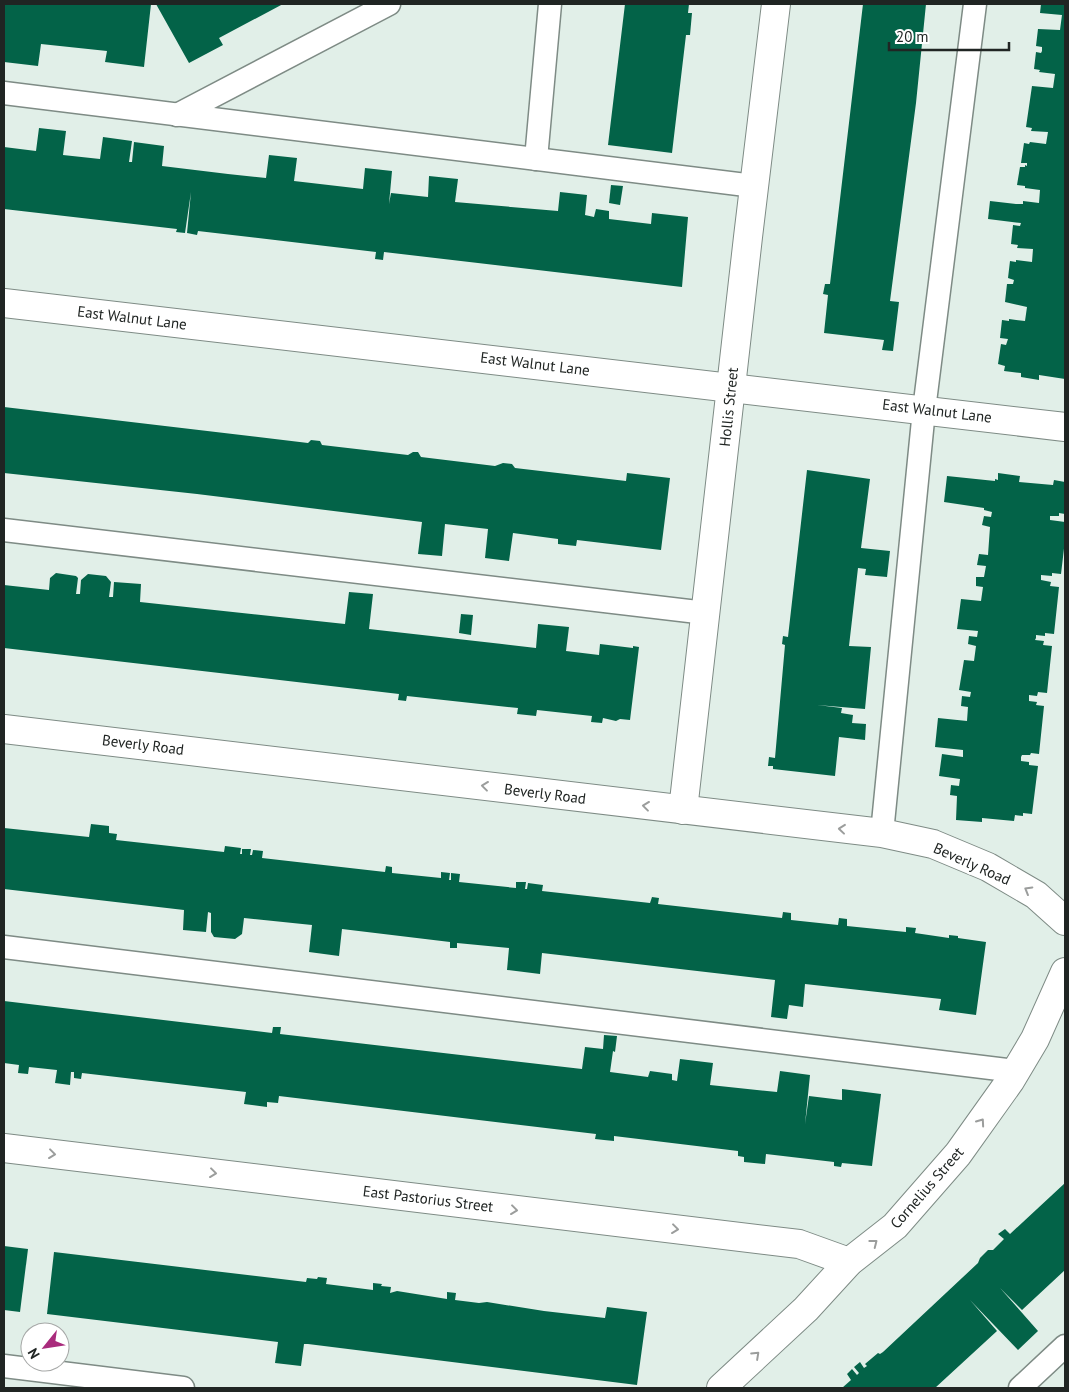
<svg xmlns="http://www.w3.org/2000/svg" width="1069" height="1392" font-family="'PT Sans',sans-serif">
  <rect width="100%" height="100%" fill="#e1efe8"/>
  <g fill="#036348">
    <polygon points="4,4 151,4 144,67 105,62 107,51 41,44 38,66 4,62"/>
    <polygon points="156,4 283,4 219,38 223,45 189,63"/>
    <polygon points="625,4 689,4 688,13 692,13 690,35 686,35 672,153 608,145"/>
    <polygon points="863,4 926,4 916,103 890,301 899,302 893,351 882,350 884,340 824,333 828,295 823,294 825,284 830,284"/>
    <polygon points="1041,4 1065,4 1065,379 1039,375 1039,380 1021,377 1021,373 1004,371 1005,366 998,364 1001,344 1006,345 1008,339 1000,338 1002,320 1009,321 1009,319 1025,321 1027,307 1005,302 1007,284 1013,284 1014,280 1008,278 1010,261 1016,262 1016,260 1032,262 1033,249 1017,248 1018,245 1011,244 1013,225 1020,226 1021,223 988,219 990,201 1016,204 1023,204 1023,201 1039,203 1040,190 1025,188 1025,186 1017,185 1020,167 1025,167 1025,165 1027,166 1027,163 1021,163 1024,143 1029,144 1030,142 1046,144 1048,132 1031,131 1032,128 1026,127 1032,86 1053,88 1055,74 1039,72 1040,70 1034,69 1036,52 1041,53 1042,51 1042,47 1036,46 1038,29 1060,30 1062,15 1040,13"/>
    <polygon points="39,128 66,131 63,155 100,159 103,137 132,141 129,162 132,162 134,142 164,146 162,166 228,174 266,178 269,155 297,158 294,181 363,189 365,168 392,171 389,204 391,193 428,197 429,176 458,179 455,202 558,211 560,192 587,195 585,215 594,217 596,209 609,211 609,219 651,224 652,213 688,217 682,287 384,252 383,260 375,259 376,252 198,231 197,235 187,233 191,192 185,233 176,232 177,229 4,209 4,147 36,151"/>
    <polygon points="611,185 623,186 620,205 609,203"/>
    <polygon points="4,407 308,443 311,440 320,441 322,445 408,455 413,452 418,452 421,457 495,466 503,463 512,464 515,468 626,481 627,473 670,478 661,550 577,540 576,546 558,544 558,539 513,533 509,561 485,558 488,529 445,524 442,556 418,554 422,522 197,494 4,473"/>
    <polygon points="807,470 870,479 861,548 890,551 887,577 865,575 866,569 858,568 849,646 871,647 865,709 817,705 842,708 841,713 853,715 852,723 866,724 865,740 839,737 835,776 773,769 773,766 768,766 769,757 775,758 785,645 782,644 783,636 788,637"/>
    <polygon points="998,473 1020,476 1019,482 1053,485 1054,480 1065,482 1065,514 1059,513 1059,516 1050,516 1050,520 1065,522 1065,540 1061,574 1052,573 1052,576 1041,575 1041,580 1051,582 1050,586 1059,587 1054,634 1045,633 1045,636 1036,635 1036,638 1035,640 1044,641 1043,645 1052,646 1047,693 1038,692 1037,696 1029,695 1029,701 1037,702 1036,705 1044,706 1039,754 1031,753 1030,755 1022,755 1021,757 1021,761 1029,762 1029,765 1038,766 1032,814 1023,813 1023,816 1015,815 1014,821 982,818 982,822 956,820 957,796 950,795 951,785 959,786 960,779 939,776 942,754 963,757 963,750 935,747 938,718 967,721 968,707 961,706 962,696 970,697 971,692 959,690 964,660 974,661 976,646 968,644 969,636 977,637 978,631 957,629 961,599 981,601 983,587 976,586 976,577 984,577 986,566 977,565 979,554 988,555 990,527 982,525 984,516 991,517 992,512 984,510 984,508 944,502 947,476 995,481 995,479 998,480"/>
    <polygon points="56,573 76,576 78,578 76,594 80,594 81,580 88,574 106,576 111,582 109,597 113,597 114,582 141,584 140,602 345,624 349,592 373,594 369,629 502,644 536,648 538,624 569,627 566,651 599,655 600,644 633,648 633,646 639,647 630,720 620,719 616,721 603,718 602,723 591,722 592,716 537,710 536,716 517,714 518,708 407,696 406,701 398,700 399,694 4,648 4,585 49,590 50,578"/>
    <polygon points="461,614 473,615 471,635 459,633"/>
    <polygon points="91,824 109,826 109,833 117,834 116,840 224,852 225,846 241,848 240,854 242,854 242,849 251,849 250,855 252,855 253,850 263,851 262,858 385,872 386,866 392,867 392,873 441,878 441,872 450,873 449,880 451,880 451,873 460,874 459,882 516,888 516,882 526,882 525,889 527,889 528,883 543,885 542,891 650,903 652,897 659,898 658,904 782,918 783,912 791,913 791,920 838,925 839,918 847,919 847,926 906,932 906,927 916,928 915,933 949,938 949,935 958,936 958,938 986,942 976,1015 939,1010 941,999 805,984 803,1007 789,1005 787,1019 771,1017 775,980 542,953 540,974 507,970 509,948 457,943 457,948 450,948 450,942 342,929 339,956 309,952 312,925 244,918 242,934 235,939 214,937 211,932 211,913 208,912 206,932 183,930 184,910 4,889 4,828 89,837"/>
    <polygon points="4,1001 272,1033 273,1027 281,1027 280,1034 582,1069 585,1047 603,1049 604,1035 617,1036 615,1052 613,1051 610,1072 648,1077 650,1071 672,1074 672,1080 677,1081 680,1059 713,1063 710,1085 777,1092 780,1071 810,1075 805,1124 809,1096 842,1100 842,1089 881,1094 872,1166 842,1163 841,1167 834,1166 834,1162 766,1154 765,1164 744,1162 744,1157 738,1156 738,1151 614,1136 614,1141 604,1140 595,1139 596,1134 279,1096 278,1103 267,1102 267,1107 244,1104 246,1092 82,1073 81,1079 74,1078 74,1072 71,1072 70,1085 55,1083 57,1070 29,1067 28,1074 18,1073 19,1065 4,1063"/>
    <polygon points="1065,1183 1065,1270 1022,1310 1000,1288 1038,1331 1018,1350 970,1300 997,1331 935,1388 842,1388 851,1380 847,1374 852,1369 857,1375 859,1373 854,1367 860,1362 864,1368 867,1366 865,1364 878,1353 880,1354 883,1352 978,1263 980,1258 988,1250 993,1250 1004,1239 998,1234 1005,1229 1010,1234"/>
    <polygon points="4,1246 28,1249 20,1312 4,1310"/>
    <polygon points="54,1252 306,1282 307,1278 317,1279 318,1277 327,1278 326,1284 373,1290 373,1283 382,1284 381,1286 391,1287 390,1293 397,1291 447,1299 447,1292 456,1293 455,1300 479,1303 487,1302 544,1311 605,1318 607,1307 647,1312 637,1385 308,1344 304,1344 301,1366 275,1363 278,1342 47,1314"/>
  </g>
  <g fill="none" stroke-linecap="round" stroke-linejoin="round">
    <defs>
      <g id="lane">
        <polyline points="4,93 754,186"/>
        <polyline points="177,115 389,4"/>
        <polyline points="536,159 550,4"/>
        <polyline points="4,530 706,613"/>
        <polyline points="882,833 924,410 975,4"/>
        <polyline points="4,947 1015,1071"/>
        <polyline points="4,1366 183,1388"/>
        <polyline points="1020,1388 1065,1346"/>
      </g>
      <g id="street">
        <polyline points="4,303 1065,427"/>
        <polyline points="4,729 882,833 933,844 988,867 1036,895 1065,921"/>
        <polyline points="683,810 748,237 776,4"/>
        <polyline points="4,1148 799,1244 849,1262"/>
        <polyline points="721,1388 806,1309 849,1262 895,1226 958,1154 1010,1081 1035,1039 1065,972"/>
      </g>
    </defs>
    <use href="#lane" stroke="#7e8b85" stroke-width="25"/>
    <use href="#street" stroke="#7e8b85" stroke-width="30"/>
    <use href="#lane" stroke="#fff" stroke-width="22"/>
    <use href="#street" stroke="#fff" stroke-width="28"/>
  </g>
  <defs><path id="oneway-chevron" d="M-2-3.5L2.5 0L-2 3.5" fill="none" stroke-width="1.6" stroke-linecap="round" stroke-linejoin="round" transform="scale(1.25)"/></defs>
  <g stroke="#9b9d9c">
    <use href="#oneway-chevron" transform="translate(485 786) rotate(-173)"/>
    <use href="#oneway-chevron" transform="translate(646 806) rotate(-173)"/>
    <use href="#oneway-chevron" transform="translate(842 829) rotate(-174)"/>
    <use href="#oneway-chevron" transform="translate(1028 890) rotate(-150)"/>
    <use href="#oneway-chevron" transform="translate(981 1122) rotate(-55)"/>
    <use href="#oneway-chevron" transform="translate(52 1154) rotate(7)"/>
    <use href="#oneway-chevron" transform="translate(213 1173) rotate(7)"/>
    <use href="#oneway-chevron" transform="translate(514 1210) rotate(7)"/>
    <use href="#oneway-chevron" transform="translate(675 1229) rotate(7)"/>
    <use href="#oneway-chevron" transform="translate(874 1243) rotate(-38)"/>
    <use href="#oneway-chevron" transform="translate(756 1355) rotate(-43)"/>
  </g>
  <g text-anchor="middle" stroke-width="5" stroke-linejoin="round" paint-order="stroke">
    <g font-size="15" fill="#202523" stroke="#fff">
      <text transform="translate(132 318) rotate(7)" y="5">East Walnut Lane</text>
      <text transform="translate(535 364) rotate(7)" y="5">East Walnut Lane</text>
      <text transform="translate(729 407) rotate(-84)" y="5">Hollis Street</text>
      <text transform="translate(937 411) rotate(7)" y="5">East Walnut Lane</text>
      <text transform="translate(143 745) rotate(7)" y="5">Beverly Road</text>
      <text transform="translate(545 794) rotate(7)" y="5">Beverly Road</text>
      <text transform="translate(972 864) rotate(24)" y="5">Beverly Road</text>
      <text transform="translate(927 1188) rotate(-49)" y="5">Cornelius Street</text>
      <text transform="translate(428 1199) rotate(7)" y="5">East Pastorius Street</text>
    </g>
  </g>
  <rect width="1069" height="1392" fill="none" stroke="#202523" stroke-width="10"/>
  <g transform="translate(45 1347) rotate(240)"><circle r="24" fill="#ffffff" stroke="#a6a8a7"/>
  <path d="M0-4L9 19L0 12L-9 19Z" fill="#a92b7c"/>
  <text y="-8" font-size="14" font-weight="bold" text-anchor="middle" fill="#202523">N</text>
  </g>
  <path d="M889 42v8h120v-8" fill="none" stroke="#202523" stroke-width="2.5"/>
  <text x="896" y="42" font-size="15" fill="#202523" stroke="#ffffff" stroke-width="4" paint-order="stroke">20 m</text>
</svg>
